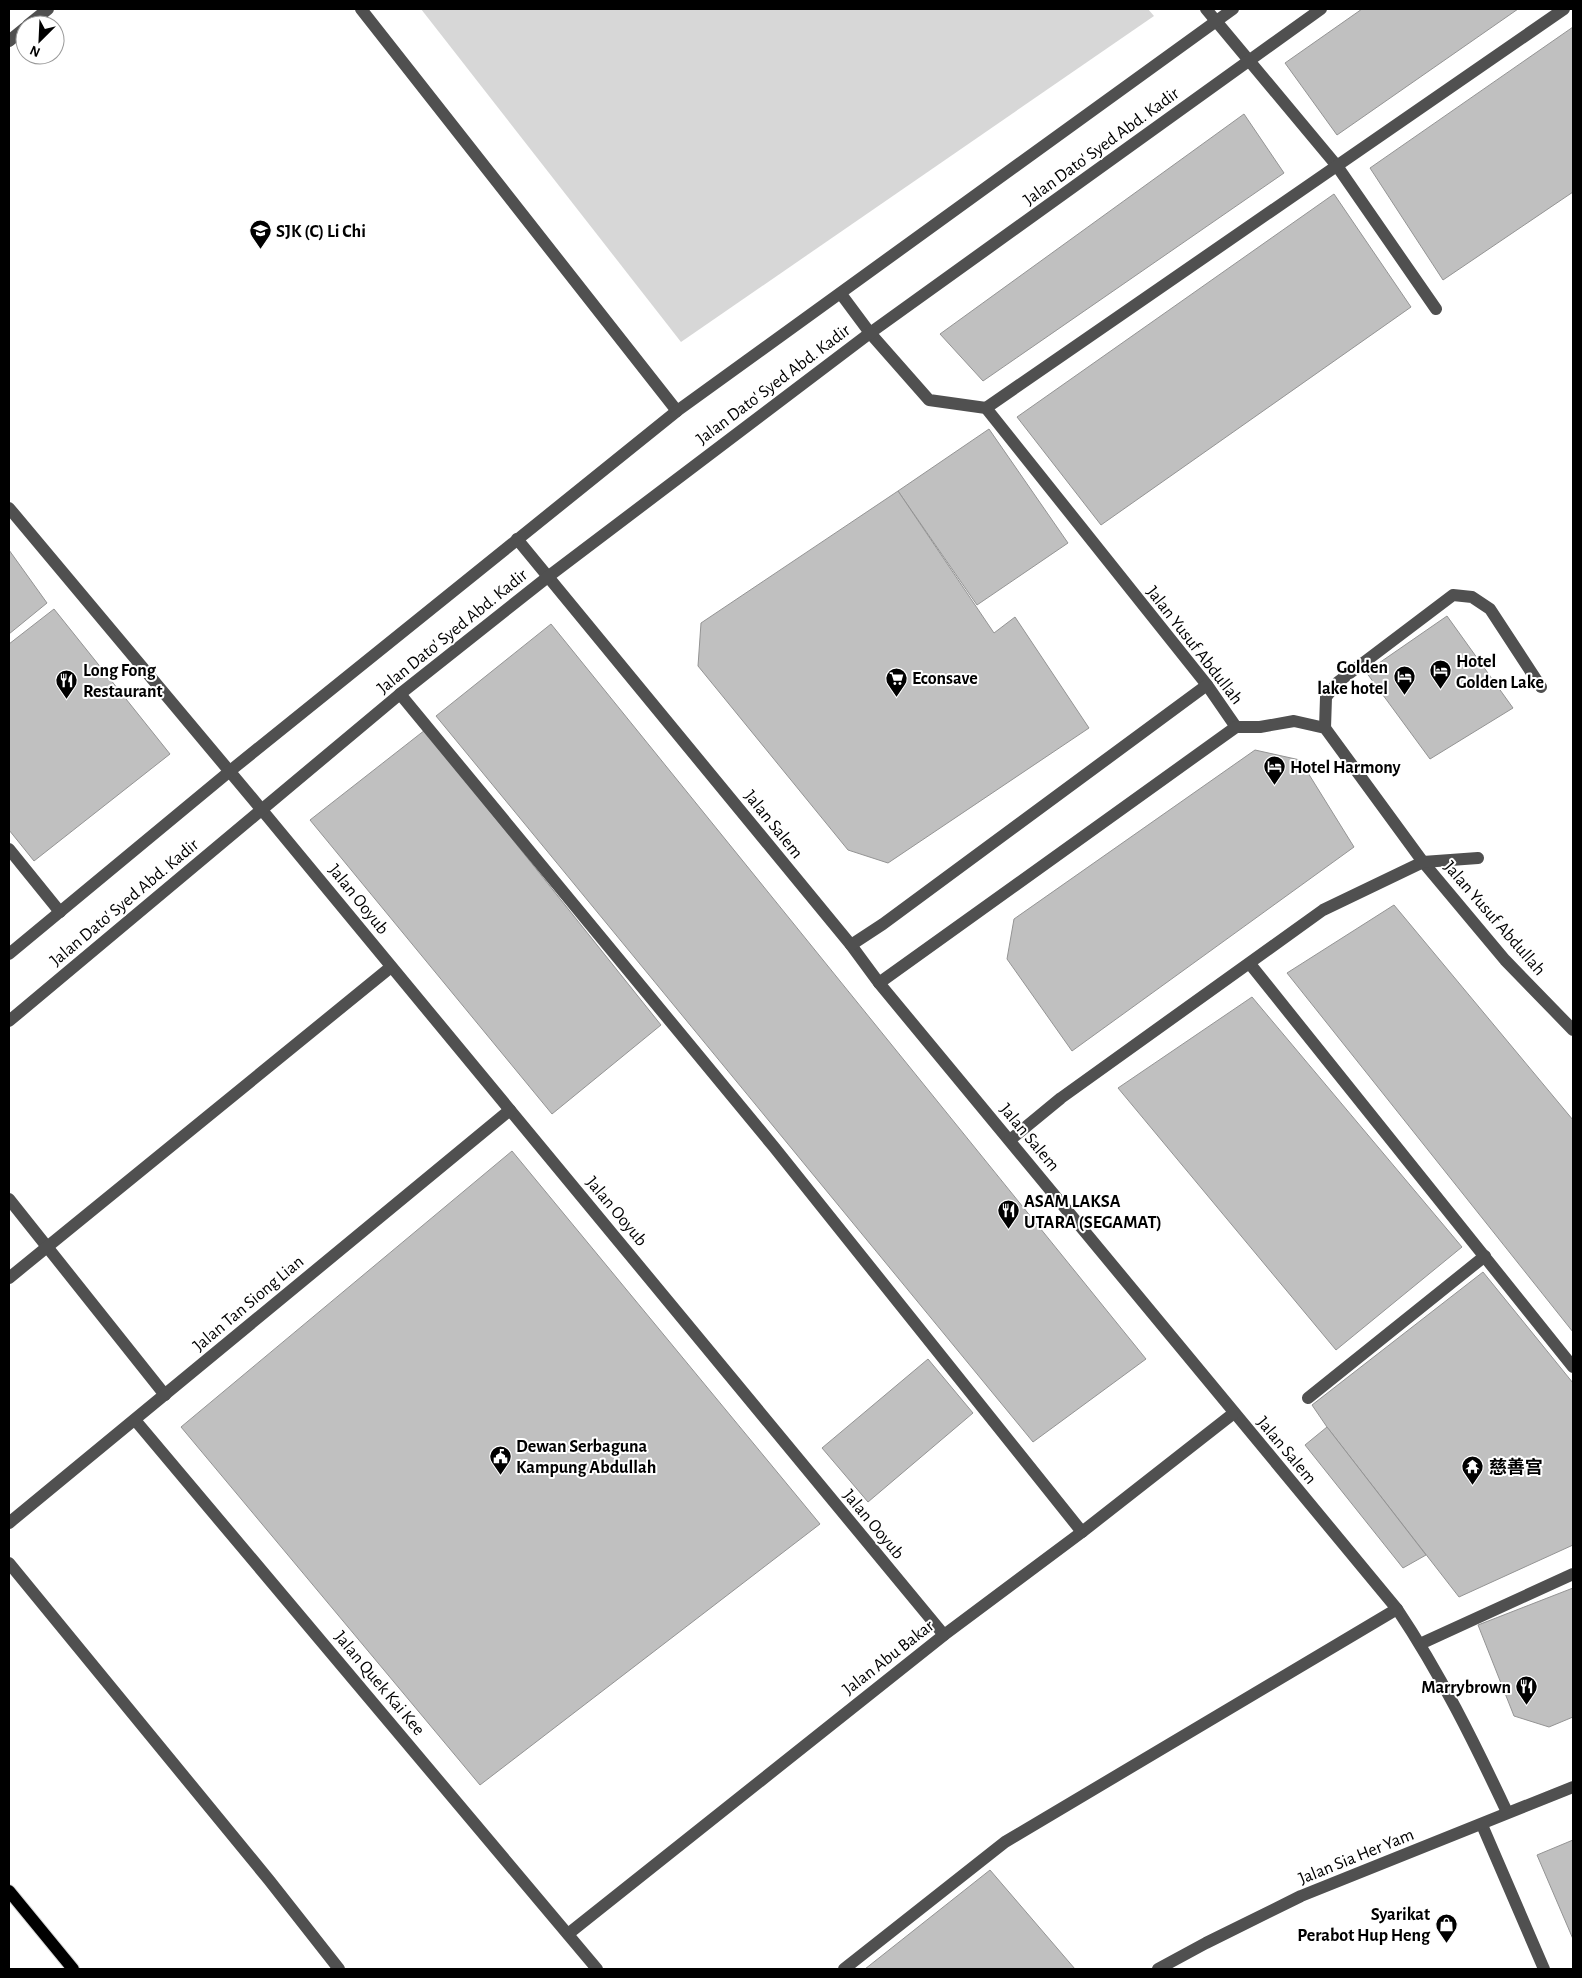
<svg xmlns="http://www.w3.org/2000/svg" width="1582" height="1978" font-family="'Alegreya Sans','Noto Sans SC',sans-serif">
  <rect width="100%" height="100%" fill="#fff"/>
  <polygon fill="#d7d7d7" points="421,9 1148,9 1154,16 681,342"/>
  <g fill="#c0c0c0" stroke="#949494">
    <polygon points="1362,9 1518,9 1337,135 1285,63"/>
    <polygon points="1573,27 1573,192 1443,280 1370,168"/>
    <polygon points="1244,114 1284,173 983,381 940,334"/>
    <polygon points="1334,194 1411,307 1101,525 1017,417"/>
    <polygon points="989,429 1068,543 977,605 898,491"/>
    <polygon points="898,491 994,633 1015,617 1089,728 888,863 848,850 698,666 701,623"/>
    <polygon points="9,550 47,603 9,634"/>
    <polygon points="54,609 170,754 34,861 9,830 9,644"/>
    <polygon points="1447,616 1513,708 1430,759 1366,672"/>
    <polygon points="551,624 1146,1359 1033,1442 436,716"/>
    <polygon points="425,730 661,1025 552,1114 310,820"/>
    <polygon points="1255,750 1300,760 1354,847 1072,1051 1007,959 1014,919"/>
    <polygon points="1394,905 1573,1120 1573,1332 1287,973"/>
    <polygon points="1252,997 1462,1247 1336,1350 1118,1088"/>
    <polygon points="512,1151 820,1524 480,1785 181,1427"/>
    <polygon points="1483,1272 1573,1383 1573,1545 1459,1597 1327,1427 1312,1405"/>
    <polygon points="928,1359 973,1413 868,1502 822,1448"/>
    <polygon points="1327,1427 1426,1555 1403,1568 1305,1445"/>
    <polygon points="1573,1588 1573,1717 1549,1727 1514,1716 1478,1625"/>
    <polygon points="1573,1840 1573,1939 1537,1855"/>
    <polygon points="990,1870 1075,1969 865,1969"/>
  </g>
  <g fill="none" stroke-linecap="round" stroke-linejoin="round">
    <defs>
      <polyline id="major" points="9,1891 73,1969"/>
    </defs>
    <use href="#major" stroke="#dbdbdb" stroke-width="14"/>
    <g stroke="#505050" stroke-width="12">
      <polyline points="361,9 677,411"/>
      <polyline points="1206,9 1337,166 1436,309"/>
      <polyline points="28,25 48,9"/>
      <polyline points="9,41 25,28"/>
      <polyline points="841,294 870,333 929,400 986,408 1207,685 1236,727 1260,727 1294,721 1325,728 1423,862 1505,960 1573,1030"/>
      <polyline points="986,408 1564,9"/>
      <polyline points="9,508 262,810 944,1635"/>
      <path d="M517,539L851,945L879,983L1397,1609C1440,1673 1474,1742 1507,1812"/>
      <polyline points="400,694 774,1147 1082,1532"/>
      <polyline points="1325,728 1326,697 1338,682 1453,595 1472,597 1490,609 1541,687"/>
      <polyline points="9,849 60,912"/>
      <polyline points="851,945 883,924 1207,685"/>
      <polyline points="9,954 230,771 677,411 1233,9"/>
      <polyline points="1250,964 1573,1367"/>
      <polyline points="879,983 1236,727"/>
      <polyline points="9,1021 400,694 549,576 870,333 1321,9"/>
      <polyline points="1010,1140 1061,1098 1323,910 1423,862 1478,858"/>
      <polyline points="9,1199 165,1395"/>
      <polyline points="9,1278 391,967"/>
      <polyline points="1308,1398 1485,1256"/>
      <polyline points="135,1420 597,1969"/>
      <polyline points="9,1523 510,1110"/>
      <polyline points="9,1563 269,1880 339,1969"/>
      <polyline points="1420,1644 1573,1574"/>
      <polyline points="1482,1825 1544,1969"/>
      <polyline points="568,1934 944,1635 1082,1532 1234,1413"/>
      <polyline points="844,1969 1005,1842 1397,1609"/>
      <polyline points="1158,1969 1206,1943 1301,1896 1573,1787"/>
    </g>
    <use href="#major" stroke="#000" stroke-width="12"/>
  </g>
  <defs>
    <symbol id="school-pin" viewBox="-11 -11 22 30"><path d="M0 17L-7.5 6A9.5 9.5 0 1 1 7.5 6Z" fill="#000" stroke="#fff"/><path d="M0-5L7-2L0 1L-7-2ZM-4 1L0 2.5L4 1V4Q0 6-4 4Z" fill="#fff"/></symbol>
    <symbol id="hotel-pin" viewBox="-11 -11 22 30"><path d="M0 17L-7.5 6A9.5 9.5 0 1 1 7.5 6Z" fill="#000" stroke="#fff"/><path d="M-6-4.5h1.5V1H6V5H4.5V3h-9V5H-6ZM-4 0a1.8 1.8 0 1 1 3.6 0ZM.5 0V-2.5h3Q6-2.5 6 0Z" fill="#fff"/></symbol>
    <symbol id="supermarket-pin" viewBox="-11 -11 22 30"><path d="M0 17L-7.5 6A9.5 9.5 0 1 1 7.5 6Z" fill="#000" stroke="#fff"/><path d="M-6-5.5h2.5l.6 2H6L4.5 2H-2.5L-4.4-4H-6ZM-1.5 3.2a1.3 1.3 0 1 0 .1 0ZM3 3.2a1.3 1.3 0 1 0 .1 0Z" fill="#fff"/></symbol>
    <symbol id="restaurant-pin" viewBox="-11 -11 22 30"><path d="M0 17L-7.5 6A9.5 9.5 0 1 1 7.5 6Z" fill="#000" stroke="#fff"/><path d="M-5-6h1v4h1v-4h1v4h1v-4h1v5L-1.5 .5V6h-2V.5L-5-1ZM5-6V6H3V1.5H1.5Q1.5-4 5-6Z" fill="#fff"/></symbol>
    <symbol id="civic-pin" viewBox="-11 -11 22 30"><path d="M0 17L-7.5 6A9.5 9.5 0 1 1 7.5 6Z" fill="#000" stroke="#fff"/><path d="M-.6-6.5H3V-4.5H.6V-3L4-1V1h2V6H-6V1h2V-1L-.6-3ZM-1.2 2.5V6h2.4V2.5Z" fill="#fff"/></symbol>
    <symbol id="temple-pin" viewBox="-11 -11 22 30"><path d="M0 17L-7.5 6A9.5 9.5 0 1 1 7.5 6Z" fill="#000" stroke="#fff"/><path d="M0-6L5-2H3V0L6.5 2.5H4V6H1.5V3h-3V6H-4V2.5H-6.5L-3 0V-2H-5Z" fill="#fff"/></symbol>
    <symbol id="shop-pin" viewBox="-11 -11 22 30"><path d="M0 17L-7.5 6A9.5 9.5 0 1 1 7.5 6Z" fill="#000" stroke="#fff"/><path d="M-5-2.5h2.3a2.7 3.5 0 0 1 5.4 0H5L5.5 6h-11ZM-1.5-2.5h3a1.5 2.3 0 0 0-3 0Z" fill="#fff"/></symbol>
  </defs>
  <g fill-rule="evenodd">
    <use href="#school-pin" x="248" y="218" width="25" height="34"/>
    <use href="#hotel-pin" x="1428" y="658" width="25" height="34"/>
    <use href="#hotel-pin" x="1392" y="664" width="25" height="34"/>
    <use href="#supermarket-pin" x="884" y="666" width="25" height="34"/>
    <use href="#restaurant-pin" x="54" y="668" width="25" height="34"/>
    <use href="#hotel-pin" x="1262" y="754" width="25" height="34"/>
    <use href="#restaurant-pin" x="996" y="1198" width="25" height="34"/>
    <use href="#civic-pin" x="488" y="1444" width="25" height="34"/>
    <use href="#temple-pin" x="1460" y="1454" width="25" height="34"/>
    <use href="#restaurant-pin" x="1514" y="1674" width="25" height="34"/>
    <use href="#shop-pin" x="1434" y="1912" width="25" height="34"/>
  </g>
  <g text-anchor="middle" stroke-width="4" stroke-linejoin="round" paint-order="stroke">
    <g font-size="18" fill="#000" stroke="#fff">
      <text transform="translate(1101 146) rotate(-36)" y="6">Jalan Dato' Syed Abd. Kadir</text>
      <text transform="translate(773 384) rotate(-37)" y="6">Jalan Dato' Syed Abd. Kadir</text>
      <text transform="translate(452 631) rotate(-39)" y="6">Jalan Dato' Syed Abd. Kadir</text>
      <text transform="translate(1195 645) rotate(52)" y="6">Jalan Yusuf Abdullah</text>
      <text transform="translate(774 824) rotate(51)" y="6">Jalan Salem</text>
      <text transform="translate(359 899) rotate(51)" y="6">Jalan Ooyub</text>
      <text transform="translate(124 902) rotate(-40)" y="6">Jalan Dato' Syed Abd. Kadir</text>
      <text transform="translate(1495 918) rotate(49)" y="6">Jalan Yusuf Abdullah</text>
      <text transform="translate(1030 1137) rotate(50)" y="6">Jalan Salem</text>
      <text transform="translate(617 1211) rotate(50)" y="6">Jalan Ooyub</text>
      <text transform="translate(248 1303) rotate(-40)" y="6">Jalan Tan Siong Lian</text>
      <text transform="translate(1287 1450) rotate(50)" y="6">Jalan Salem</text>
      <text transform="translate(874 1524) rotate(50)" y="6">Jalan Ooyub</text>
      <text transform="translate(888 1657) rotate(-38)" y="6">Jalan Abu Bakar</text>
      <text transform="translate(380 1683) rotate(50)" y="6">Jalan Quek Kai Kee</text>
      <text transform="translate(1356 1856) rotate(-22)" y="6">Jalan Sia Her Yam</text>
    </g>
    <g font-size="18" font-weight="bold" fill="#000" stroke="#fff" text-anchor="start">
      <text x="276" y="237">SJK (C) Li Chi</text>
      <text x="1456" y="667">Hotel<tspan x="1456" dy="21">Golden Lake</tspan></text>
      <text x="1388" y="673" text-anchor="end">Golden<tspan x="1388" dy="21">lake hotel</tspan></text>
      <text x="83" y="676">Long Fong<tspan x="83" dy="21">Restaurant</tspan></text>
      <text x="912" y="684">Econsave</text>
      <text x="1290" y="773">Hotel Harmony</text>
      <text x="1024" y="1207">ASAM LAKSA<tspan x="1024" dy="21">UTARA (SEGAMAT)</tspan></text>
      <text x="516" y="1452">Dewan Serbaguna<tspan x="516" dy="21">Kampung Abdullah</tspan></text>
      <text x="1489" y="1473">慈善宫</text>
      <text x="1511" y="1693" text-anchor="end">Marrybrown</text>
      <text x="1430" y="1920" text-anchor="end">Syarikat<tspan x="1430" dy="21">Perabot Hup Heng</tspan></text>
    </g>
  </g>
  <rect width="1582" height="1978" fill="none" stroke="#000000" stroke-width="20"/>
  <g transform="translate(40 40) rotate(204)"><circle r="24" fill="#ffffff" stroke="#999999"/>
  <path d="M0-4L9 19L0 12L-9 19Z" fill="#000000"/>
  <text y="-8" font-size="14" font-weight="bold" text-anchor="middle" fill="#000000">N</text>
  </g>
</svg>
